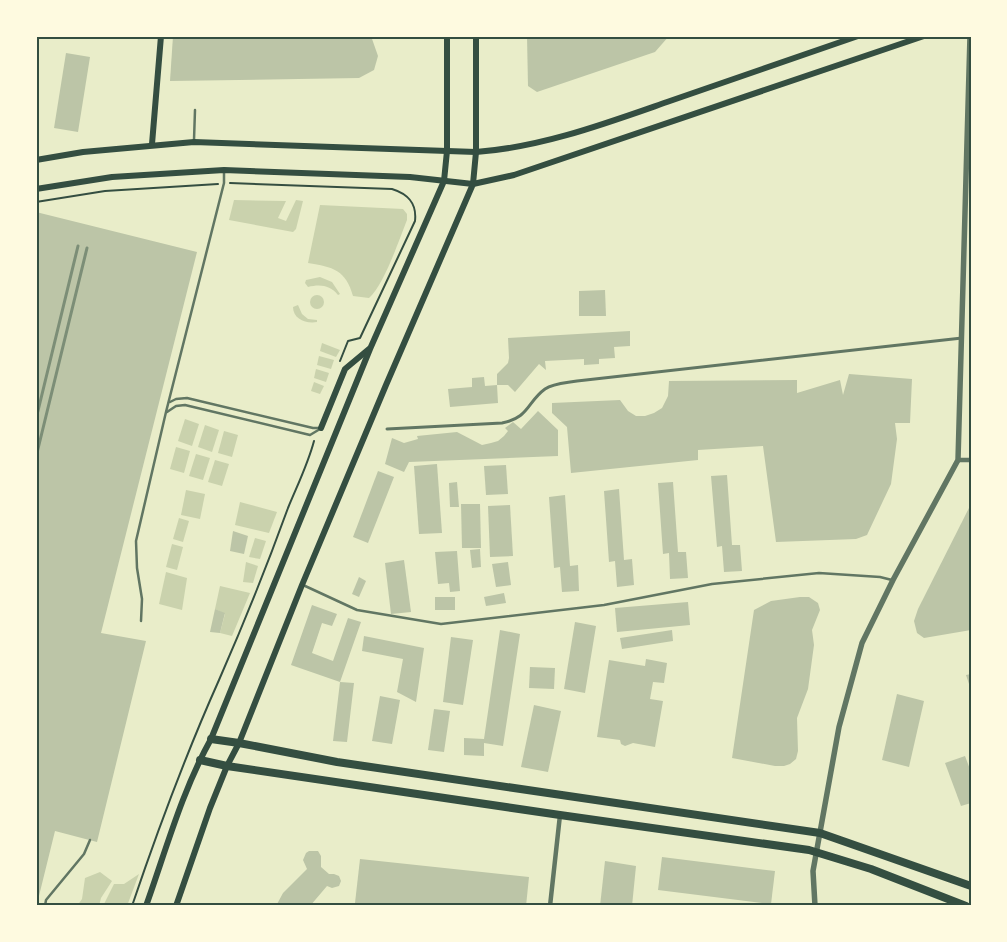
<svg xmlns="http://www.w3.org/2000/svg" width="1007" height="942" font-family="'IBM Plex Serif',serif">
  <rect width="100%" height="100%" fill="#e9edc9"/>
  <g fill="#cad2ad">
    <polygon points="234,200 286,201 278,218 286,221 296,200 303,201 296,229 293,232 229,220"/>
    <path d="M320,205L403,209L407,214V220C399,240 384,285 369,298L353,296C346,270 333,267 308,263Z"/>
    <path d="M320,277L332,282L340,294L338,295C330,285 320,284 308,287L305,283L306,280Z"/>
    <circle cx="317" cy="302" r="7"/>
    <path d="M298,305L302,314L308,319L317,320V322C306,324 293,319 293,307Z"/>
    <polygon points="322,343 340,350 336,357 320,351"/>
    <polygon points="319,356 334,360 331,369 317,365"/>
    <polygon points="316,369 329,373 326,382 314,378"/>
    <polygon points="314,382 324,386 320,394 311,391"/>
    <polygon points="185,419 199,424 192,446 178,441"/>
    <polygon points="205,425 219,430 212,452 198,447"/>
    <polygon points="224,431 238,435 232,457 218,453"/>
    <polygon points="176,447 190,451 184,473 170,469"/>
    <polygon points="196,454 210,458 203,480 189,476"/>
    <polygon points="215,460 229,464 222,486 208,482"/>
    <polygon points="186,490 205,494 200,519 181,515"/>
    <polygon points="240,502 277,512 269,533 235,525"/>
    <polygon points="179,518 189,521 183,542 173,539"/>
    <polygon points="255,538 266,541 260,559 249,557"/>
    <polygon points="172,544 183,547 177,570 166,567"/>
    <polygon points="246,562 258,566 253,583 243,582"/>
    <polygon points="166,572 187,578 182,610 159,604"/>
    <polygon points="220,586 250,593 232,636 220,633 225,614 215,609"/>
    <polygon points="100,872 112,881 101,898 99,906 77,906 82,899 85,878"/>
    <polygon points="139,874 127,906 103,906 114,884 124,884"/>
  </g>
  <g fill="#bcc5a7">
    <polygon points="173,36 371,36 378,56 374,70 359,78 170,81"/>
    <polygon points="527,36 669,36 655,52 537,92 528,86"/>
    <polygon points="66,53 90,57 78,132 54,128"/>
    <polygon points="36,212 197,252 101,633 146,641 97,842 55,831 37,904"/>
    <polygon points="605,290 606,316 579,316 579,291"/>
    <polygon points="630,331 630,346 614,347 615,358 599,359 599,364 584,365 584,359 545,361 546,370 539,364 515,392 508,385 497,385 497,374 508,363 509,358 508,338"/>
    <polygon points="849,374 912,379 910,423 895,423 897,439 891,484 867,535 856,539 776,542 763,446 698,450 698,460 571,473 567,427 552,413 552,403 620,400 628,411 636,416 645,416 654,413 662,408 668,396 669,381 797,380 797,393 840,380 843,395"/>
    <polygon points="484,377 485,386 497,385 498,403 450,407 448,389 472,387 472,378"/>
    <polygon points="538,411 558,430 558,456 409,462 404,472 385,464 392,438 404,443 418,439 417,436 457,432 482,445 491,443 498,441 504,436 508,431 505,428 513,422 521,429"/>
    <polygon points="437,464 442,533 419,534 414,466"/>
    <polygon points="506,465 508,494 486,495 484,466"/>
    <polygon points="378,471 394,477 368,543 353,537"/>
    <polygon points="727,475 732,545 740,545 742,571 724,572 722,546 717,547 711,476"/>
    <polygon points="457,482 459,507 450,507 449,483"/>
    <polygon points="673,482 678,552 686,552 688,578 670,579 669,553 663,554 658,483"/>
    <polygon points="619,489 624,560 632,559 634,585 617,587 615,561 609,562 604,491"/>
    <polygon points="565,495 570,566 578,565 579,591 562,592 560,567 554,568 549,497"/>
    <polygon points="461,504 480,504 481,548 462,548"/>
    <polygon points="971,504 971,630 924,638 917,633 914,621 918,609"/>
    <polygon points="510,505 513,556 490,557 488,506"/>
    <polygon points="233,531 248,536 244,554 230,551"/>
    <polygon points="480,549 481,567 472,568 470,550"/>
    <polygon points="457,551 460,591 450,592 449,583 438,584 435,552"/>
    <polygon points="404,560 411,612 391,614 385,563"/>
    <polygon points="508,562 511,585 496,587 492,564"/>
    <polygon points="359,577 366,581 359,597 352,594"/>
    <polygon points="504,593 506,603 486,606 484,597"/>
    <rect x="435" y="597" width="20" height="13"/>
    <polygon points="800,597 809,597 818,603 820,610 812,630 814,645 808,689 797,718 798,751 796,759 790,764 784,766 775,766 732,758 754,610 771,601"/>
    <polygon points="688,602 690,625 617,632 615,608"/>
    <polygon points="312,605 337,614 332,626 322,623 312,653 333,661 348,618 361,622 340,682 354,683 347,742 333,741 340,682 291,665"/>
    <polygon points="215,609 225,613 220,633 210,632"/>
    <polygon points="575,622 596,626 585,693 564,689"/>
    <polygon points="500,630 520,634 503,746 484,743 484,756 464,755 464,738 484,739"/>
    <polygon points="672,630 673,641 622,649 620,638"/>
    <polygon points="364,636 424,648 416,702 397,692 403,659 362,651"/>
    <polygon points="451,637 473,640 463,705 443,702"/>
    <polygon points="646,659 667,663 664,683 653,682 650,699 663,701 655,747 633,743 625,746 621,744 620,740 597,737 609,660 645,666"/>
    <polygon points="530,667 555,668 554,689 529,688"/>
    <polygon points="971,674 971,687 970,687 966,675"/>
    <polygon points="897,694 924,701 909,767 882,760"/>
    <polygon points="380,696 400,700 392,744 372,741"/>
    <polygon points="534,705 561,711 548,772 521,767"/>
    <polygon points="434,709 450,711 444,752 428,750"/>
    <polygon points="965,756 971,772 971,803 961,806 945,763"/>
    <polygon points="309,851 318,851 321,856 321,867 329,874 334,874 339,876 341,881 339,886 332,888 327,886 310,906 276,906 283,893 307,869 303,860 306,853"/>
    <polygon points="662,857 775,871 771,904 658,890"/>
    <polygon points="360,859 529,877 526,906 379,906 355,903"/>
    <polygon points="605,861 636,866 632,906 600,906"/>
  </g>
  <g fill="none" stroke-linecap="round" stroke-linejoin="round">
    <g stroke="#344e41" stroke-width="2">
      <path d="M230,183L392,189C408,194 417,203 415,221L360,338L348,341L340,361"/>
      <polyline points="36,202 105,191 218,184"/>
      <path d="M132,906C158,829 186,754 219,680C244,623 267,566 288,508C297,486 308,464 314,441"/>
    </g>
    <g stroke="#617663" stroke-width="2.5">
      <polyline points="194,140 195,110"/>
      <polyline points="170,402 176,399 187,398 313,428 320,428"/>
      <polyline points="167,412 176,406 185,405 310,435 320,429"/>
      <polyline points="303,585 357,610 441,624 604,605 712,584 819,573 880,577 892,580"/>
      <polyline points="141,621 142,599 137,568 136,541 166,412 224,183 224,172"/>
      <polyline points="45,906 46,900 84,854 90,840"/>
    </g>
    <path stroke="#617663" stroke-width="3" d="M387,429L502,423C529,418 527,402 545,389C554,383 567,383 577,381L962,338"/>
    <g stroke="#617663" stroke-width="4.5">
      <polyline points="958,460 971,460"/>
      <polyline points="550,906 560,815"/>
    </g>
    <polyline stroke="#617663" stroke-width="5.5" points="815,906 813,871 839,727 862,643 893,580 958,460 970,36"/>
    <g stroke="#344e41" stroke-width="6">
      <polyline points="152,144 161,36"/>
      <path d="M36,160L83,152L194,142L476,152C542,147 604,124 667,102C731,80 794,58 858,36"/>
      <polyline points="36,189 112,177 224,170 410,177 473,184 514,175 924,36"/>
      <polyline points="321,428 345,369 369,349"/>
      <path d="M146,906C166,850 182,791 211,739L370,349L444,181L447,151V36"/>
      <polyline points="176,906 210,808 227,766 239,743 302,585 386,385 473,184 476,152 476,36"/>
    </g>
    <g stroke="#344e41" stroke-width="8">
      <polyline points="211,739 239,743 337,762 820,833 971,886"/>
      <polyline points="200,760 227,766 560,815 809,850 871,869 966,906"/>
    </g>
    <g stroke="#7c8e77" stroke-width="3">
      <polyline points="36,419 78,246"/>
      <polyline points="36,457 87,248"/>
    </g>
  </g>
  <rect width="1007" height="942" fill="none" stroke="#fefae0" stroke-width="75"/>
  <rect x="38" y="38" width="932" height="866" fill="none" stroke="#344e41" stroke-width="2"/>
</svg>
